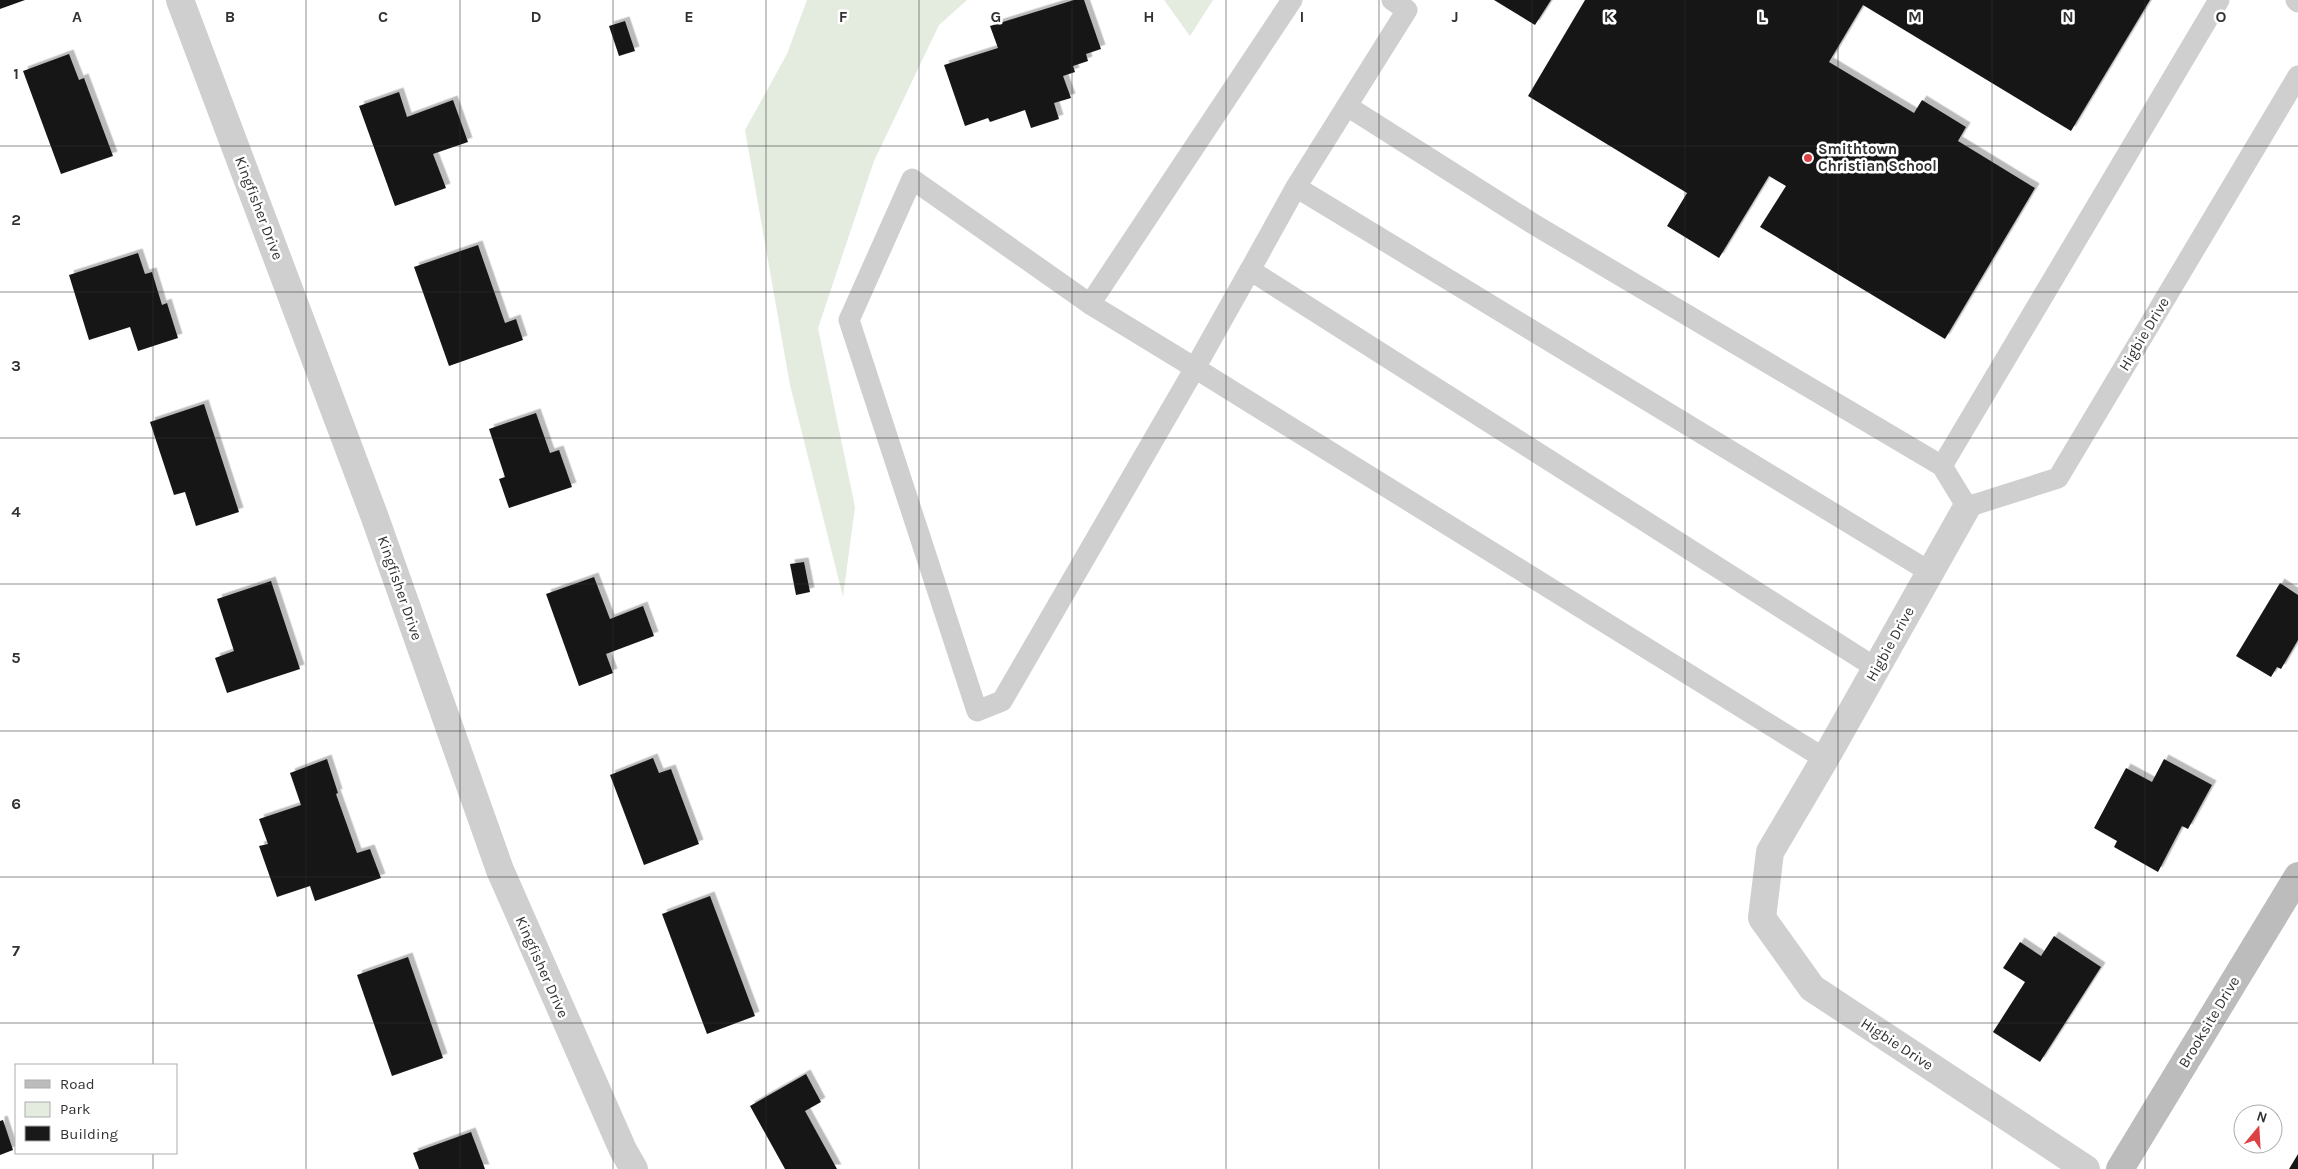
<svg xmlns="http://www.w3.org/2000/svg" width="2298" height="1169" font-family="Karla,sans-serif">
  <defs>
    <filter id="shadow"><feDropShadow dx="4.5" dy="-4.5" stdDeviation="0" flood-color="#0004"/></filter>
  </defs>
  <rect width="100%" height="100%" fill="#fff"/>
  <g fill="#e4ebdf">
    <polygon points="807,0 967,0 939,25 874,161 818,328 855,507 843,597 790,385 745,130 787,54"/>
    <polygon points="1164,0 1213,0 1190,36"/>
  </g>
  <g fill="#191919" filter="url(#shadow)">
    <polygon points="0,0 25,0 0,9"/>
    <polygon points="1074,0 1084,0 1101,49 1086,54 1088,61 1073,66 1075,72 1063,76 1071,98 1054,103 1059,119 1031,128 1025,110 990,122 988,118 965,126 944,65 998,48 990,26"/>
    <polygon points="1494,0 1551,0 1535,25"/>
    <polygon points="1585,0 2150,0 2071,131 1863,5 1829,62 1914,113 1922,100 1966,127 1958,141 2035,188 1945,339 1760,227 1786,186 1769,176 1719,258 1667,226 1687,193 1528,96"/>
    <polygon points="625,21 635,51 619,56 609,26"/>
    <polygon points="69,54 79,80 84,78 113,156 61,174 23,71"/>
    <polygon points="399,92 407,117 453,100 468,142 433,154 446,188 395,206 359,106"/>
    <polygon points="478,245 505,323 516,319 523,340 449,366 414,267"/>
    <polygon points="138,253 145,274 152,272 162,305 167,303 178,338 138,351 130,327 89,340 69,275"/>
    <polygon points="204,404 239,512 196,526 185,492 174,495 150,422"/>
    <polygon points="536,413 550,453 559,450 572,487 509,508 499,479 505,477 489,429"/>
    <polygon points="804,562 810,592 796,595 790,564"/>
    <polygon points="594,577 610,619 643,606 654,636 606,654 613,673 579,686 546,594"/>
    <polygon points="271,581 300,669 227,693 215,658 234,651 217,599"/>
    <polygon points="2280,583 2298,595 2298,640 2281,669 2277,667 2271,677 2236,656"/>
    <polygon points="653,758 659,773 671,769 699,844 644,865 610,775"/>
    <polygon points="327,759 338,793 336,794 357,853 370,849 381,878 315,901 310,886 277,897 259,846 268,844 259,819 301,805 290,773"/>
    <polygon points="2164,759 2212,785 2188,829 2182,826 2158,872 2114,847 2117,841 2094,828 2126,768 2152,782"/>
    <polygon points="710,896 755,1016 707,1034 662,914"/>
    <polygon points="2054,936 2101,967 2040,1062 1993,1032 2025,982 2003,968 2020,942 2041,956"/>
    <polygon points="408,957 443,1058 392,1076 357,975"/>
    <polygon points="806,1074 821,1102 805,1111 837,1169 785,1169 750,1106"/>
    <polygon points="3,1120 13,1150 0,1155 0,1121"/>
    <polygon points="471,1132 485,1169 419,1169 413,1153"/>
    <polygon points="2298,1154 2298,1169 2289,1169"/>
  </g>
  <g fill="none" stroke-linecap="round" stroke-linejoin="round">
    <g stroke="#cfcfcf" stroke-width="21">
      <polyline points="1292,0 1090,304 912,179 849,320 977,711 1002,701 1195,368 1825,759"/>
      <polyline points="1392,0 1407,10 1296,187 1930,572"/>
      <polyline points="2296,0 2298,2"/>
      <polyline points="1347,106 1535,225 1942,466 1967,507 2058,478 2298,76"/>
      <polyline points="1250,270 1296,187"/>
      <polyline points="1090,304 1195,368 1250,270 1876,668"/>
      <polyline points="1942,466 2219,0"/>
    </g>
    <g stroke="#cfcfcf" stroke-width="28">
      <polyline points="180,0 374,515 500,870 623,1150 634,1169"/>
      <polyline points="1967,507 1825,759 1770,852 1762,918 1812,988 2086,1169"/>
    </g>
    <polyline stroke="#bcbcbc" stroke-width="28" points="2120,1169 2298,876"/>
  </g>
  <path fill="none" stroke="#323232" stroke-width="1" stroke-opacity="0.55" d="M153,0V1065M306,0V1169M460,0V1169M613,0V1169M766,0V1169M919,0V1169M1072,0V1169M1226,0V1169M1379,0V1169M1532,0V1169M1685,0V1169M1838,0V1169M1992,0V1169M2145,0V1169M0,146H2298M0,292H2298M0,438H2298M0,584H2298M0,731H2298M0,877H2298M0,1023H2298M153,1153V1169"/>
  <circle fill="#dc4243" stroke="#fff" stroke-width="2" cx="1808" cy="158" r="5"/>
  <g text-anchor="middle" stroke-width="5" stroke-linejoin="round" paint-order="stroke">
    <g font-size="15" font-weight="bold" fill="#323232" stroke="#fff" text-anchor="start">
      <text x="1818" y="154">Smithtown<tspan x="1818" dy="17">Christian School</tspan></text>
    </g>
    <g font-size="15" fill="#323232" stroke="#fff">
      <text transform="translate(259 208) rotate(69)" y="5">Kingfisher Drive</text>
      <text transform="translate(2144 334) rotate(-59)" y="5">Higbie Drive</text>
      <text transform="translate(400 588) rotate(71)" y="5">Kingfisher Drive</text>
      <text transform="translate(1890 644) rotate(-61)" y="5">Higbie Drive</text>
      <text transform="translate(542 967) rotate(66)" y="5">Kingfisher Drive</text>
      <text transform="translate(2209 1022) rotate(-59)" y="5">Brooksite Drive</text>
      <text transform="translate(1897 1044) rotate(33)" y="5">Higbie Drive</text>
    </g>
  </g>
  <g font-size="16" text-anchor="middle" font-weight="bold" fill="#323232" stroke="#fff" stroke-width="5" stroke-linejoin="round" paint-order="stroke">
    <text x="77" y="22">A</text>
    <text x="230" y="22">B</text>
    <text x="383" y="22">C</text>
    <text x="536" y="22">D</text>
    <text x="689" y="22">E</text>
    <text x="843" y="22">F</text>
    <text x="996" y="22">G</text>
    <text x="1149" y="22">H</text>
    <text x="1302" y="22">I</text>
    <text x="1455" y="22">J</text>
    <text x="1609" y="22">K</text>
    <text x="1762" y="22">L</text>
    <text x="1915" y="22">M</text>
    <text x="2068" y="22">N</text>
    <text x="2221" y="22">O</text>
    <text x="16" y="79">1</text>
    <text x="16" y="225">2</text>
    <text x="16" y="371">3</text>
    <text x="16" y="517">4</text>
    <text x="16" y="663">5</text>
    <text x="16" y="809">6</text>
    <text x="16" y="956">7</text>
  </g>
  <rect x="15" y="1064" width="162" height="90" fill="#ffffff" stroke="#adadad"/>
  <rect x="25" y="1080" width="25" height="8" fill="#bcbcbc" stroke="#adadad"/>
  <text x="60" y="1089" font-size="15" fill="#323232">Road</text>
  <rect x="25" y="1102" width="25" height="15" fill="#e4ebdf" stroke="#adadad"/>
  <text x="60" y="1114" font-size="15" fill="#323232">Park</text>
  <rect x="25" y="1126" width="25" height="15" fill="#191919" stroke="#adadad"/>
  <text x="60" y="1139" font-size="15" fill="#323232">Building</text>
  <g transform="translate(2258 1129) rotate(18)"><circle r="24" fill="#ffffff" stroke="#adadad"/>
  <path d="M0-4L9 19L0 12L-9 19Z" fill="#dc4243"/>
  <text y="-8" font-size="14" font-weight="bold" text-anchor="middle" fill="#323232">N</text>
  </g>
</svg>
